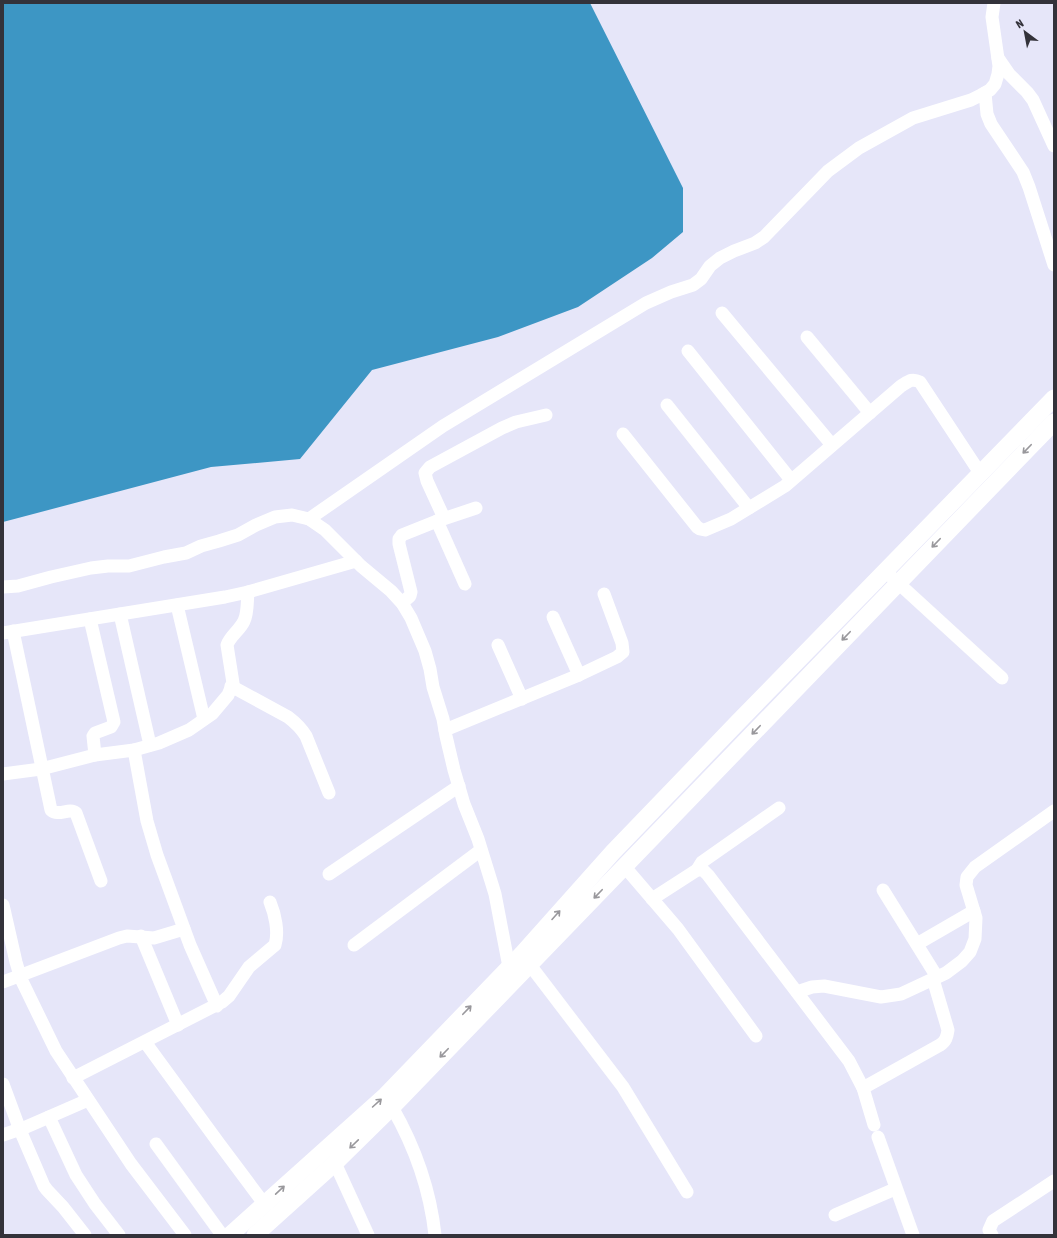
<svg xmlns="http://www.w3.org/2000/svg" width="1057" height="1238" font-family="'Asap Condensed',sans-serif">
  <rect width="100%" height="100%" fill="#e6e6f9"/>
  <polygon fill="#3d96c4" points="3,3 590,3 683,188 683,232 652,258 578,307 498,337 372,370 300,459 211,467 3,522"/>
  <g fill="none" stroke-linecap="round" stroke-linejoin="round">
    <g stroke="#fff" stroke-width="13">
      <polyline points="998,58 1009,74 1027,92 1033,100 1054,146"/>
      <polyline points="985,93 987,114 991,124 1023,172 1029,187 1054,265"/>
      <polyline points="722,313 832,445"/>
      <polyline points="807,337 870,413"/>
      <polyline points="688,351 791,480"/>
      <polyline points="667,405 749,508"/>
      <path d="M623,434L697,527L700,529L705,530L731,519L785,486L901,386C909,381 912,378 920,382L980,473"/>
      <polyline points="444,518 427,481 425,473 430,467 502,428 516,422 546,415"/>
      <polyline points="309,519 443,426 646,303 671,292 693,285 701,279 710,266 720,258 734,251 755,243 764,237 828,171 859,148 913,118 971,100 981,95 990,90 995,84 998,74 999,66 992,17 994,3"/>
      <polyline points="437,521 465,584"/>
      <polyline points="885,571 1002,678"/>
      <polyline points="3,587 18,586 51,577 91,568 108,566 129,566 164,557 186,553 201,546 219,541 238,535 256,525 275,517 292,515 309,519 325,530 361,566 391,591 402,603 411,618 425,651 430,669 433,687 443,719 446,736 454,770 464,804 478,839 495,894 509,967"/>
      <polyline points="402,603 410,596 411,592 399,544 399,539 402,535 437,521 476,508"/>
      <polyline points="177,605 204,719"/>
      <polyline points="120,614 150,745"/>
      <polyline points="553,617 579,675"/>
      <polyline points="90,619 114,722 111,727 95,733 93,736 95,755"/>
      <path d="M13,631L51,810C59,817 69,807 76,813L101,881"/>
      <polyline points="3,633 225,597 248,592 356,561"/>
      <polyline points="498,645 522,699"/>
      <path d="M231,686L288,717C296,723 301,728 306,736L329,793"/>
      <polyline points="445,730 579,675 617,657 623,652 622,643 604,594"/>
      <polyline points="134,750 147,821 157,855 190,945 217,1006"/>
      <path d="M3,774L41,769L95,755L134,750L159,743L189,730L212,714L228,695L233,683L227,645C230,636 240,630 244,621C248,613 247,601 248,592"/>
      <polyline points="624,866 678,929 756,1036"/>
      <polyline points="697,870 702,862 779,808"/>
      <polyline points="329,874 459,786"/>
      <polyline points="883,890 937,977"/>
      <polyline points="652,899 697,870 703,870 708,875 849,1061 863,1088 874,1125"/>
      <polyline points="3,905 16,962 21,979 56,1051 131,1164 185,1235"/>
      <polyline points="141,936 178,1025"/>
      <polyline points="917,944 974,911"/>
      <polyline points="354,945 481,850"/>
      <polyline points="530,965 623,1087 687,1192"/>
      <polyline points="3,982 119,938 127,936 154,938 184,929"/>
      <polyline points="797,992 812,987 824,986 881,997 901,994 946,973 962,961 970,952 975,939 976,918 966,885 967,877 975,867 1054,811"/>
      <polyline points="145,1042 218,1142 265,1205"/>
      <path d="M73,1078L222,1002L229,996L249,967L275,945C279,932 275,914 270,902"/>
      <polyline points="3,1084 20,1130 44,1186 47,1190 63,1207 85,1235"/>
      <path d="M863,1088L940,1045C946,1041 947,1037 948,1030L933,979"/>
      <path d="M392,1107C415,1147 430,1189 435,1235"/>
      <polyline points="49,1117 76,1175 95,1204 119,1235"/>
      <polyline points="3,1135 26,1127 88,1100"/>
      <polyline points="878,1137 913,1235"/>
      <polyline points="156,1144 222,1235"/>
      <polyline points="335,1163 368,1235"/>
      <polyline points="835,1215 895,1189"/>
      <polyline points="992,1235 989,1230 993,1221 1054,1181"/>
    </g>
    <g stroke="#fff" stroke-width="17">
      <polyline points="230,1235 386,1095 522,954 613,852 738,722 1054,398"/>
      <polyline points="255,1235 335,1163 392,1107 1054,422"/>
    </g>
  </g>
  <defs><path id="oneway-shaft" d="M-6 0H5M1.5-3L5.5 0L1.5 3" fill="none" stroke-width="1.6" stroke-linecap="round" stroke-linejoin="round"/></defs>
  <g stroke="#99989c">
    <use href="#oneway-shaft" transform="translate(1027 449) rotate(134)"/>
    <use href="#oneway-shaft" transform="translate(936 543) rotate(134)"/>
    <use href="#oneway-shaft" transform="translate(846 636) rotate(134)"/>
    <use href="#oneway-shaft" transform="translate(756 730) rotate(134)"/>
    <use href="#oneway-shaft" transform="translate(598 894) rotate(134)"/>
    <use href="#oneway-shaft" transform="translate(556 915) rotate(-48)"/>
    <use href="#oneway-shaft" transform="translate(467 1010) rotate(-46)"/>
    <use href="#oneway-shaft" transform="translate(444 1053) rotate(134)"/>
    <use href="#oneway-shaft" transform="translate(377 1103) rotate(-42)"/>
    <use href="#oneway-shaft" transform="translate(354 1144) rotate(136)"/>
    <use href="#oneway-shaft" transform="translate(280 1190) rotate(-43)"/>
  </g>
  <rect width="1057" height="1238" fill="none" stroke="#33323a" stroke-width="8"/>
  <g transform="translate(1025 32) rotate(328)" stroke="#e6e6f9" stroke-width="3" paint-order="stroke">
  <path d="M0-3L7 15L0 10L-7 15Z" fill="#33323a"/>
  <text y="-6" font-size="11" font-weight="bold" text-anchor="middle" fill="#33323a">N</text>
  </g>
</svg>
